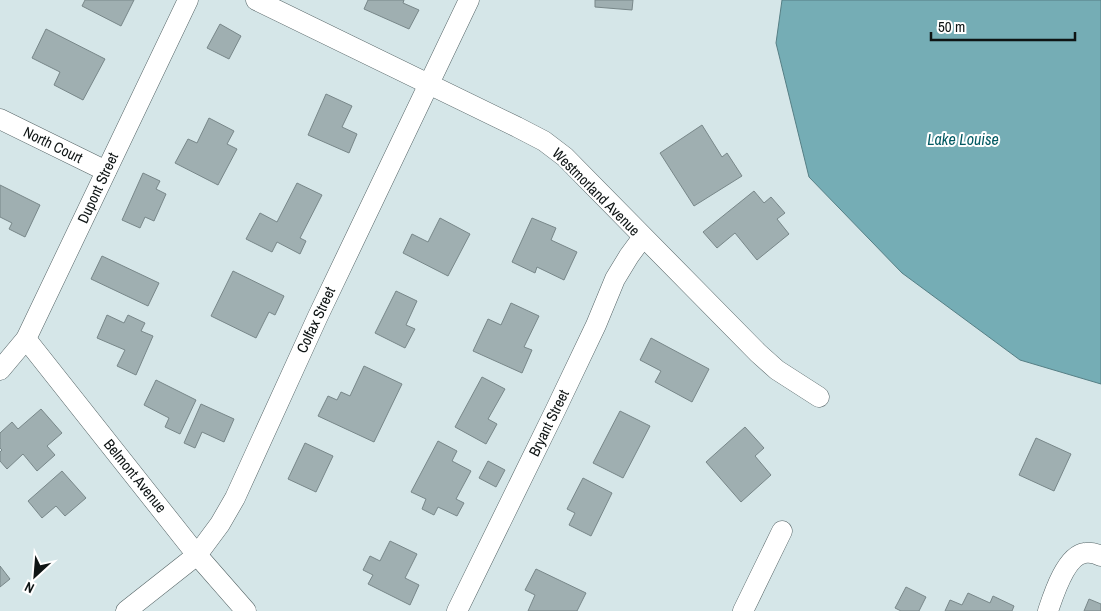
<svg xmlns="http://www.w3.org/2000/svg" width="1101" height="611" font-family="'Archivo Narrow',sans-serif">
  <rect width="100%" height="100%" fill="#d5e6e8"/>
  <polygon fill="#75adb5" stroke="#567f85" points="782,0 1101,0 1101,384 1020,360 902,273 809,177 776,43"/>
  <g fill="#9fafb1" stroke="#788789">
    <polygon points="85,0 134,0 121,26 82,6"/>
    <polygon points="368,0 404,0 403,3 419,10 409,29 364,9"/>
    <polygon points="595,0 633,0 632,10 595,7"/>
    <polygon points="220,24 241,36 229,59 207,48"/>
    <polygon points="46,29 105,59 83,100 54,85 60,72 32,58"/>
    <polygon points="326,94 352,106 342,127 357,134 349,153 308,135"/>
    <polygon points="209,118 234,131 227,144 237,149 218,185 175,163 188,139 197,143"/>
    <polygon points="702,125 722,157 727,153 742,176 694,206 660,153"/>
    <polygon points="143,173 160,181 156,189 166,194 154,221 145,217 140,228 122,220"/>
    <polygon points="297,183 322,195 300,238 306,241 300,254 277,242 272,252 246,239 260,213 277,222"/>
    <polygon points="0,185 40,205 25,237 9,229 12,223 0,217"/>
    <polygon points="754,191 764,203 771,197 785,213 777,219 789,234 757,260 735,233 717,248 703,232"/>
    <polygon points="440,218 470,234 448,276 403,253 412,234 428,242"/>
    <polygon points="532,218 556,228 551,240 577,252 564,280 537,267 535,273 512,262"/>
    <polygon points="102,256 159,283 148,306 91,279"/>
    <polygon points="233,271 284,296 275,315 269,312 256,338 211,316"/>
    <polygon points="396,291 417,301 406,325 415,329 405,348 375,333"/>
    <polygon points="511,303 539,316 524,347 532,350 522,373 473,351 488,319 501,325"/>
    <polygon points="107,315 124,323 128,315 145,323 141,331 153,336 136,375 117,366 125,350 97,338"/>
    <polygon points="651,338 709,369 692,402 655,382 661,371 640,360"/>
    <polygon points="364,366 402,384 374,442 318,416 328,396 337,400 341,392 350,396"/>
    <polygon points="482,377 505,389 488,419 497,424 486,444 455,427"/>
    <polygon points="156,380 196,400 180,434 165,427 169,418 144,405"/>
    <polygon points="201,404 234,419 224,442 202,432 195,448 184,443"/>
    <polygon points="41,409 62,433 47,446 55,455 37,471 23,454 7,469 0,461 0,452 2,450 0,448 0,433 12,422 18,429"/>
    <polygon points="620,411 650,426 623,478 593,463"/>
    <polygon points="745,427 764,448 755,456 771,475 741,502 706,462"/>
    <polygon points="1036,438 1071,454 1054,491 1019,475"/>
    <polygon points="438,441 457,451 452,461 471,471 456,499 464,503 457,516 438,507 434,515 422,509 426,499 411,492"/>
    <polygon points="305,443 333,456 316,492 288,479"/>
    <polygon points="488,461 505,470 496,487 479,478"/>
    <polygon points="62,471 86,498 65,516 56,506 42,518 28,501"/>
    <polygon points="583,478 612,493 591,536 569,525 575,513 567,509"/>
    <polygon points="390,541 417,554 405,578 419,585 410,605 368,584 373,575 363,570 370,556 380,561"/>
    <polygon points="0,566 10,579 0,587"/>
    <polygon points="536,569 586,593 577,611 528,611 535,595 525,590"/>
    <polygon points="906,587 926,597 919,611 901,611 895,608"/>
    <polygon points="968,593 990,603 993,596 1014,606 1012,611 945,611 950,600 962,605"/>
    <polygon points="1089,599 1101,604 1101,611 1084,611"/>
  </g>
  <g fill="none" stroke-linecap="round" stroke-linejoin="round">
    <defs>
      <g id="minor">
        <polyline points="256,0 517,127 544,141 565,157 758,353 777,370 819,397"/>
        <polyline points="0,119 106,171"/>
        <polyline points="26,339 197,555 246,611"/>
        <polyline points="0,370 26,339 188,0"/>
        <polyline points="126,611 197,555 220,524 235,498 318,316 469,0"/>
        <polyline points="457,611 555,411 596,325 615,279 629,256 643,237"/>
        <polyline points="743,611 782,531"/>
        <path d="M1048,611C1053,596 1066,555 1085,553C1090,552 1097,554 1101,556"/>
      </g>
    </defs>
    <use href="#minor" stroke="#546365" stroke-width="21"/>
    <use href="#minor" stroke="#fff" stroke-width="20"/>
  </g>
  <g text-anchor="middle" stroke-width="4" stroke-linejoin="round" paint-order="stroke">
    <g font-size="15" fill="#0e1414" stroke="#fff">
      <text transform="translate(53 145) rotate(26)" y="5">North Court</text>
      <text transform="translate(98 188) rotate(-65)" y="5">Dupont Street</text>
      <text transform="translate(596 192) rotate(45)" y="5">Westmorland Avenue</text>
      <text transform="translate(316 320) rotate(-65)" y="5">Colfax Street</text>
      <text transform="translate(549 423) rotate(-64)" y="5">Bryant Street</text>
      <text transform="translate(135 476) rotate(51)" y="5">Belmont Avenue</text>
    </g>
    <g font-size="16" font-style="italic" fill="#025962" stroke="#fff">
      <text x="963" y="145">Lake Louise</text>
    </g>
  </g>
  <g transform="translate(35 576) rotate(206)" stroke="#ffffff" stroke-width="4" paint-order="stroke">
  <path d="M0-4L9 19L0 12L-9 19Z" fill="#0e1414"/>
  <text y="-8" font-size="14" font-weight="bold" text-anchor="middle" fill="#0e1414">N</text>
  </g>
  <path d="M931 32v8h144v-8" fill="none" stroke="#0e1414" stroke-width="2.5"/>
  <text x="938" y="32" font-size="15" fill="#0e1414" stroke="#ffffff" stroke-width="4" paint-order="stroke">50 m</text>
</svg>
